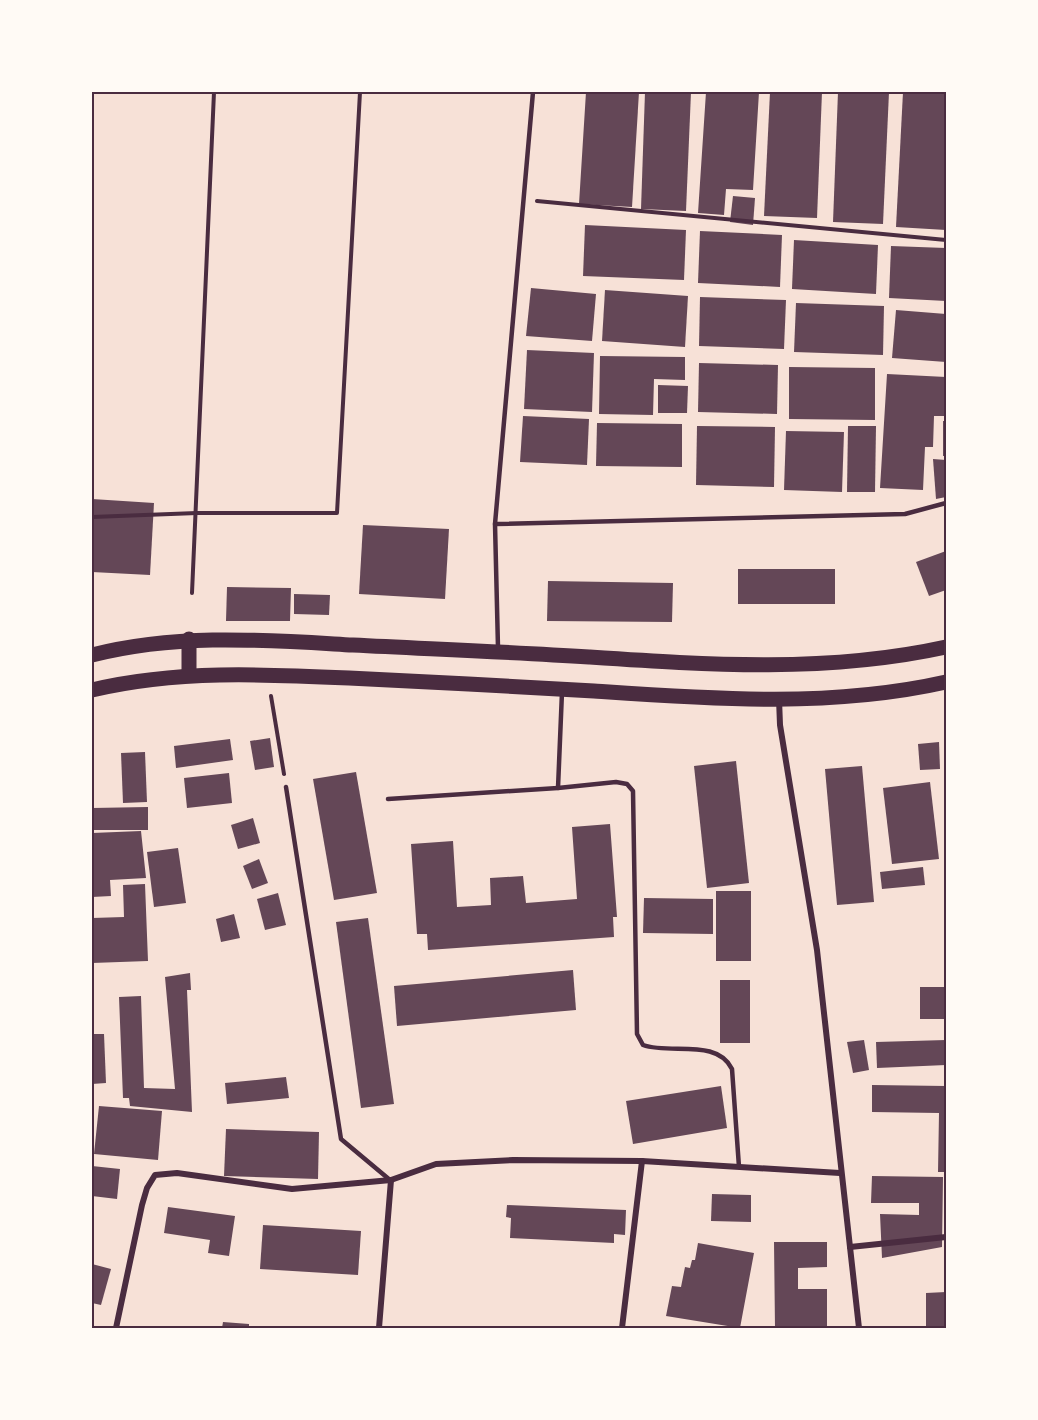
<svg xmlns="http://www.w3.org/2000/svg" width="1038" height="1420" font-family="'Open Sans',sans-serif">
  <rect width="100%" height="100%" fill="#f7e1d7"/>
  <g fill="#644757">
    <polygon points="586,92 639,92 632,207 579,204"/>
    <polygon points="645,92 691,92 686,211 641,209"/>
    <polygon points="706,92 759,92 753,190 726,189 724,215 698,213"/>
    <polygon points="770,92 822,92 817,218 764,216"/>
    <polygon points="838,92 889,92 883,224 833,222"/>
    <polygon points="903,92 946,92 946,230 896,227"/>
    <polygon points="733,196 755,198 753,225 730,222"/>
    <polygon points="585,225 686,230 684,280 583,276"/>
    <polygon points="700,231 782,235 780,287 698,283"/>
    <polygon points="794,240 878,245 876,294 792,289"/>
    <polygon points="891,246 946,248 946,301 889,298"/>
    <polygon points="531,288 596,294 592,341 526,336"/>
    <polygon points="605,290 688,296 685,347 602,341"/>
    <polygon points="700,297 786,300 784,349 699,346"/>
    <polygon points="796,303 884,306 883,355 794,352"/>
    <polygon points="896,310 946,314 946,362 892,358"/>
    <polygon points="527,350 594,353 592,412 524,409"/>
    <polygon points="600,356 685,357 685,380 654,379 653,415 599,414"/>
    <polygon points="699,363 778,365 777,414 698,412"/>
    <polygon points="789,367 875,368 875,420 789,419"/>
    <polygon points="887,374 946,377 946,416 934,416 933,447 925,447 923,490 880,488"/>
    <polygon points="658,385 688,386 687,413 658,413"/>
    <polygon points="523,416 589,419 587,465 520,462"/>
    <rect x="943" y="421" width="3" height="35"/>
    <polygon points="597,423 682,424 682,467 596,466"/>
    <polygon points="697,426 775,427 774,487 696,485"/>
    <polygon points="848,426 876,426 875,492 847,492"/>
    <polygon points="786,431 844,432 842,492 784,490"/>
    <polygon points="933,459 946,460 946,497 936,499"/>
    <polygon points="92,499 154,503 150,575 92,572"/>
    <polygon points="363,525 449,529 445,599 359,594"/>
    <polygon points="946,551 946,590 929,596 916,562"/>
    <rect x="738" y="569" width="97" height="35"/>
    <polygon points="548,581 673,583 672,622 547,621"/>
    <polygon points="227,587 291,588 290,621 226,621"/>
    <polygon points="294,594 330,595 329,615 294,614"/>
    <polygon points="270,738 274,767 255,770 250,741"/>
    <polygon points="230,739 233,760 176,768 174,746"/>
    <polygon points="939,742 940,769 920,770 918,744"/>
    <polygon points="145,752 147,802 123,803 121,753"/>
    <polygon points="736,761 749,883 707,888 694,766"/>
    <polygon points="862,766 874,902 837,905 825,769"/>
    <polygon points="356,772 377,893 334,900 313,779"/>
    <polygon points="229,773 232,803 187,808 184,778"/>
    <polygon points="930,782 939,859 892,864 883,788"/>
    <polygon points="148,807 148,830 92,830 92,808"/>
    <polygon points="253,818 260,843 238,849 231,825"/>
    <polygon points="610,824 617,917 613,917 614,937 428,950 427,934 417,934 411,844 453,841 457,907 491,905 490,878 523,876 526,903 577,899 572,827"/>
    <polygon points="141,831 146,878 110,880 111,896 92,897 92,833"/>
    <polygon points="178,848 186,903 154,907 147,852"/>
    <polygon points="259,859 268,883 252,889 243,866"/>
    <polygon points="923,867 925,885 882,889 880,872"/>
    <polygon points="145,884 148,961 92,963 92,918 124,917 123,885"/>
    <rect x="716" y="891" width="35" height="70"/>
    <polygon points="278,893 286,925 265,930 257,899"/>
    <polygon points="644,898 713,899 713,934 643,933"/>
    <polygon points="234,914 240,938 221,942 216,919"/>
    <polygon points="368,918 394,1104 361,1108 336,922"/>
    <polygon points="573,970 576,1010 397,1026 394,986"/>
    <polygon points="190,973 191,990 187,990 192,1112 130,1106 129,1098 123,1098 119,997 141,996 144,1088 175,1089 165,977"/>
    <rect x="720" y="980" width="30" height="63"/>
    <rect x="920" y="987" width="26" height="32"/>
    <polygon points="92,1034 104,1034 106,1083 92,1084"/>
    <polygon points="864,1040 869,1070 853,1073 847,1042"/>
    <polygon points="946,1040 946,1065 877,1068 876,1042"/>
    <polygon points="286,1077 289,1098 227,1104 225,1083"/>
    <polygon points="872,1085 946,1086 946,1172 938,1172 939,1113 872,1112"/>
    <polygon points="721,1086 727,1128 633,1144 626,1101"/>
    <polygon points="99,1106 162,1111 158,1160 94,1154"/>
    <polygon points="226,1129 319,1132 318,1179 224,1176"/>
    <polygon points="92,1166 120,1169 117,1199 92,1196"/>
    <polygon points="872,1176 943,1177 942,1247 882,1258 880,1214 919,1215 919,1203 871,1203"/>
    <polygon points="712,1194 751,1195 751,1222 711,1221"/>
    <polygon points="507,1205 626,1210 625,1235 614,1234 614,1243 510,1238 511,1218 506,1217"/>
    <polygon points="168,1207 235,1216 229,1256 208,1253 210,1240 164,1233"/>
    <polygon points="263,1225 361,1231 358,1275 260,1269"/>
    <polygon points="774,1242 827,1242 827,1267 798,1268 798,1289 827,1289 827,1328 775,1328"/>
    <polygon points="698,1243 754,1253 740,1328 666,1316 672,1286 681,1287 685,1267 690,1268 692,1260 695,1260"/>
    <polygon points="92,1264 111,1269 101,1305 92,1303"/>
    <polygon points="946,1292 946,1328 926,1328 926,1293"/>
    <polygon points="223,1322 249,1324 249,1328 222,1328"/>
  </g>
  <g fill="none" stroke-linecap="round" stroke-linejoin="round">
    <g stroke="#4a2c40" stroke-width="4">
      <polyline points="537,201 946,240"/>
      <polyline points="92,517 197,513 337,513 360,92"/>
      <polyline points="192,593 214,92"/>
      <polyline points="271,696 284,774"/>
    </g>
    <g stroke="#4a2c40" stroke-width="4.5">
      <polyline points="495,524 905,514 946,503"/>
      <polyline points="498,648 495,524 533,92"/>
      <path d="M562,692L558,788L616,782L627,784L633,791L637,1034L643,1045C671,1055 717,1038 732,1069L739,1167"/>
      <polyline points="286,787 341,1139 390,1180"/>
      <polyline points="388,799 558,788"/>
    </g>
    <g stroke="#4a2c40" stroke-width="6">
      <polyline points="779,699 780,725 817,950 859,1328"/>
      <polyline points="850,1247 946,1237"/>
      <polyline points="116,1328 142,1205 147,1188 155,1175 177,1173 292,1189 391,1180 436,1164 513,1160 642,1161 840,1173"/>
      <polyline points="379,1328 391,1180"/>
      <polyline points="622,1328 642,1161"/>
    </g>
    <g stroke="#4a2c40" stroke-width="15">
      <polyline points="189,639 189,675"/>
      <path d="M92,655C179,633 264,640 353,645C432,649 511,652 589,657C709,665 828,673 946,647"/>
      <path d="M92,690C176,670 263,674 349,678C431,682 512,686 594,691C711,699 831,708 946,682"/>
    </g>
  </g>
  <rect width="1038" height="1420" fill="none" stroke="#fffaf5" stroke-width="186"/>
  <rect x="93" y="93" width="852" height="1234" fill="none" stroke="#4a2c40" stroke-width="2"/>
</svg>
